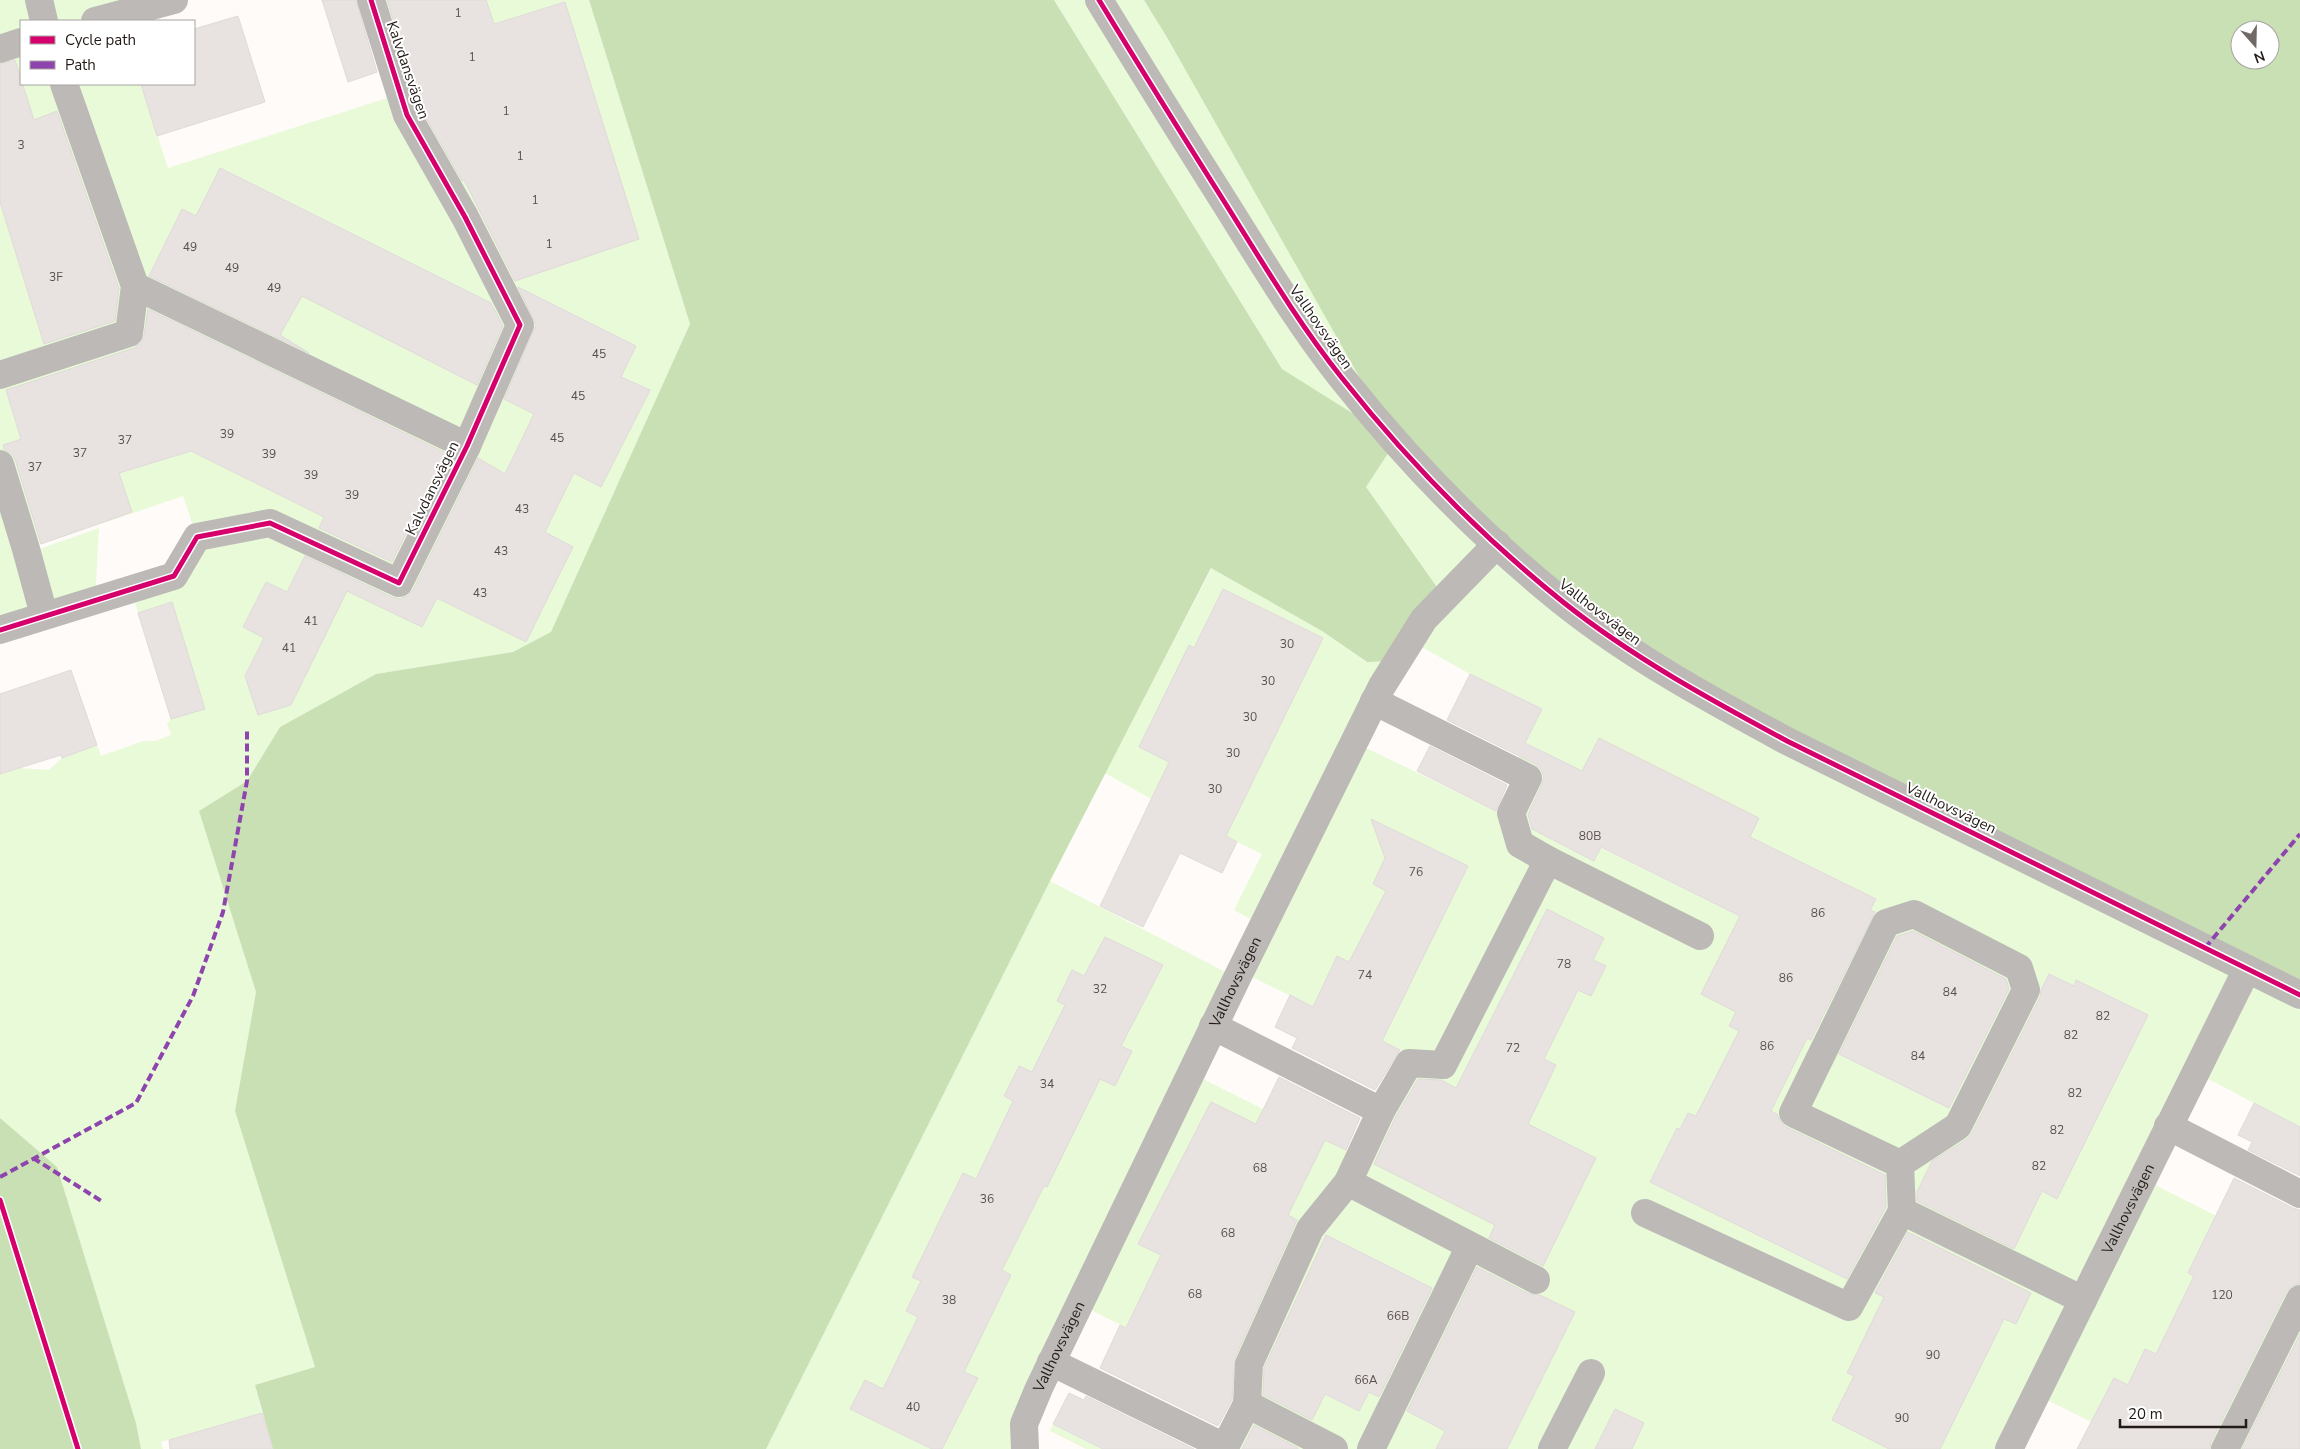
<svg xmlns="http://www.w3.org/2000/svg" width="2300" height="1449" font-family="'Nunito Sans',sans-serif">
  <rect width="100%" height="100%" fill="#fefbf9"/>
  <g fill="#e8fad8" fill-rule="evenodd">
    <polygon points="0,0 174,0 154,5 158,19 149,21 21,21 21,84 141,84 168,168 400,94 371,0 589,0 690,324 551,633 513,652 376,674 280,727 247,781 199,811 256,992 235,1111 315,1367 255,1385 262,1413 161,1442 163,1449 141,1449 136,1423 57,1167 0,1118 0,774 18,768 49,770 62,758 97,745 101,756 143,741 155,741 171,735 167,724 171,719 205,709 172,603 138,613 131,588 174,576 197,537 183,496 27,549 28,553 99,528 95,600 0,630"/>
    <path d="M1054,0H1144L1168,39L2300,995V1127L2195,1072L2143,1179L2300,1258V1449H2146L2037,1395L2010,1449H1224L1247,1404L1234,1382L1079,1304L1025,1449H766L1050,881L1237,978L1191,1073L1349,1152L1404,1052L1240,971L1263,926L1234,910L1262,854L1151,799L1105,773L1212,568L1322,631L1366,662L1396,661L1354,742L1500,813H1511L1512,770L1542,709L1470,674L1409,640L1444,597L1282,369ZM1554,758L1737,848L1711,902L1528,812Z"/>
    <polygon points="1053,1424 1103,1449 1086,1449 1050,1431"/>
  </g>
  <g fill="#c8e0b4" fill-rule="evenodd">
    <path d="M589,0H1054L1282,369L1395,440L1168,39L1144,0H2300V995L1639,656L1396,441L1366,487L1444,597L1396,661L1367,662L1322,631L1211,568L1050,881L766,1449H273L255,1385L315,1367L235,1111L256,992L199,811L247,781L280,727L376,674L513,652L551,632L690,324ZM2240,30H2270V60H2240Z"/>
    <polygon points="0,1118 57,1167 136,1423 141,1449 0,1449"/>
  </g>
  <g fill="#e8e2e1" stroke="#e0dad9">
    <polygon points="322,0 356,0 377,72 348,82"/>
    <polygon points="387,0 486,0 494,24 565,2 639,239 515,281 464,180 462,181 421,109"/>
    <polygon points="238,16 265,102 157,136 141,84 194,84 194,29"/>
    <polygon points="15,60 34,120 57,111 119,288 115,321 44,344 0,202 0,64"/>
    <polygon points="220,168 491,303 503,326 477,385 302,296 280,335 309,353 149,276 182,209 196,216"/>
    <polygon points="518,287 636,346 621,377 650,390 601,487 574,473 545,532 573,547 526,642 437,598 422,627 347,591 291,705 258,715 245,676 264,638 243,627 266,582 287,592 305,556 392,597 400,599 407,596 413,590 478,458 505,474 534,414 504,399 536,325"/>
    <polygon points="148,309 446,453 392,562 319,528 324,517 191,451 119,473 132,512 41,544 15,459 11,453 4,449 3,445 21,439 6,390 134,348 141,343 144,335"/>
    <polygon points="1223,589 1323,638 1226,836 1237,842 1222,873 1180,853 1143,927 1100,906 1169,762 1139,747 1189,645 1194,648"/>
    <polygon points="172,602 205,709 171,719 138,613"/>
    <polygon points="71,670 97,745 62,758 61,755 0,774 0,694"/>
    <polygon points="1470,674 1542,709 1525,743 1582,771 1599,738 1759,818 1750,837 1876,899 1870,910 1875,912 1811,1040 1807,1038 1771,1111 1777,1114 1780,1121 1786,1127 1885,1175 1886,1207 1847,1279 1650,1182 1677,1128 1680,1129 1688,1113 1696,1116 1739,1031 1729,1026 1736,1012 1701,994 1740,916 1601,847 1594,861 1532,829 1528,814 1542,784 1544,776 1541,769 1535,764 1447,720"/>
    <polygon points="1430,746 1507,785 1496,811 1417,771"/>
    <polygon points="1371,819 1468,866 1382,1041 1400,1050 1375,1090 1292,1048 1297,1038 1275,1027 1290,995 1313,1007 1337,956 1349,962 1386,891 1373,884 1385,858"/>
    <polygon points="1547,909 1604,938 1593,960 1606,966 1591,996 1578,990 1544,1059 1556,1065 1528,1124 1596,1158 1543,1266 1489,1238 1495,1225 1374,1164 1395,1118 1418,1079 1441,1080 1456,1088"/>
    <polygon points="1913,931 2006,979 2009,989 1949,1108 1839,1054 1897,936"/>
    <polygon points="1105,937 1163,965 1121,1046 1132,1051 1115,1086 1100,1079 1047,1187 1044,1186 1002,1270 1011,1275 964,1372 978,1378 942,1449 932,1449 850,1409 865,1380 883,1389 918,1317 906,1311 921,1281 912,1277 963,1173 976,1179 1013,1101 1004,1096 1019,1066 1032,1072 1065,1005 1057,1001 1072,970 1084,976"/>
    <polygon points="2049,974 2074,986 2076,980 2148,1015 2057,1199 2042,1191 2014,1249 1917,1201 1917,1192 1932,1161 1967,1139 1972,1133 2040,997 2041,990"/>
    <polygon points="1279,1077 1360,1118 1346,1150 1325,1140 1288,1215 1297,1220 1235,1358 1232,1400 1218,1426 1100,1368 1120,1325 1126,1328 1161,1255 1138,1244 1211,1102 1256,1124"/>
    <polygon points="2254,1103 2300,1127 2300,1176 2248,1150 2252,1142 2238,1135"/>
    <polygon points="2234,1178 2293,1208 2300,1210 2300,1284 2292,1286 2286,1292 2211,1442 2210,1449 2077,1449 2114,1378 2128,1385 2145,1349 2156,1354 2194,1276 2188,1273"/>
    <polygon points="1908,1232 2031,1293 2016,1324 2004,1319 1940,1449 1889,1449 1832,1420 1854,1376 1847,1373 1884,1297 1875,1293"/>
    <polygon points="1326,1235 1432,1288 1379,1397 1369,1392 1359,1411 1325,1394 1312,1420 1263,1395 1264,1368"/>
    <polygon points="1477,1267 1529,1294 1540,1295 1575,1312 1507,1449 1436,1449 1445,1431 1407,1411"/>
    <polygon points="2300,1334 2300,1449 2242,1449"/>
    <polygon points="1069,1393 1084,1400 1086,1396 1194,1449 1103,1449 1053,1424"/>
    <polygon points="1615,1409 1644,1423 1632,1449 1595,1449"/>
    <polygon points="262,1413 273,1449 170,1449 169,1440"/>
    <polygon points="1254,1425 1298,1448 1298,1449 1242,1449"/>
  </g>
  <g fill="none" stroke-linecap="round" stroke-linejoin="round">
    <g stroke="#bcb9b7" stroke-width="28">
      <polyline points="39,0 44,21"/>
      <path d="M1099,0C1141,69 1184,138 1227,206C1264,265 1299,324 1342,378C1407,460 1482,537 1563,602C1632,657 1709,699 1787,741L2300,995"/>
      <polyline points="95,21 174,0"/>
      <polyline points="0,49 21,42"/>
      <polyline points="135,286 467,446"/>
      <polyline points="0,375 129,333 135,286 64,84"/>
      <polyline points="0,464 26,549 44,615"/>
      <polyline points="0,630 174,576 197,537 270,523 399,583 467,446 520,325 465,217 407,115 371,0"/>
      <polyline points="1374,701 1528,778 1511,813 1520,844 1548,860"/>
      <polyline points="1213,1026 1381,1111"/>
      <polyline points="2168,1126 2300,1194"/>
      <polyline points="1900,1164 1958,1126 2026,990 2019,968 1914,914 1886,923 1793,1113 1900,1164 1902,1211"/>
      <polyline points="1348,1182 1536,1280"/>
      <polyline points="1645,1213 1849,1307 1902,1211 2083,1300"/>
      <polyline points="1051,1362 1225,1447 1247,1404 1334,1449"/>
      <polyline points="1247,1404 1249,1364 1310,1229 1348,1182 1381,1111 1409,1063 1443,1065 1548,860 1700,936"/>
      <path id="s1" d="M1025,1449L1024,1424L1039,1388L1237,978L1382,686L1424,619L1497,544"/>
      <polyline points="1371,1449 1470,1246"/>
      <polyline points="1552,1449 1591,1373"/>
      <path id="s2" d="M2009,1449L2247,969"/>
      <polyline points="2225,1449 2300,1299"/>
    </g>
    <g stroke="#8e44ad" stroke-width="4" stroke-dasharray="8 4" stroke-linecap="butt">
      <polyline points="2205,948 2300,834"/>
      <polyline points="33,1158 103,1202"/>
      <polyline points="0,1177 136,1103 193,996 223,912 247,781 247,730"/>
    </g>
    <defs>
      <g id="cycleway">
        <path d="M1099,0C1141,69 1184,138 1227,206C1264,265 1299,324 1342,378C1407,460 1482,537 1563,602C1632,657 1709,699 1787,741L2300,995"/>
        <polyline points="0,630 174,576 197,537 270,523 399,583 467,446 520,325 465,217 407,115 371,0"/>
        <polyline points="0,1200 78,1449"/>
      </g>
    </defs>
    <use href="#cycleway" stroke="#fff" stroke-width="8"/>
    <use href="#cycleway" stroke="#d6006c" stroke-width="5"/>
  </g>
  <g text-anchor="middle" stroke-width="4" stroke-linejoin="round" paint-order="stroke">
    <g font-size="12" fill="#58504d">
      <text x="458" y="17">1</text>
      <text x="472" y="61">1</text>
      <text x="506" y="115">1</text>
      <text x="21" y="149">3</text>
      <text x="520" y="160">1</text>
      <text x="535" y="204">1</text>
      <text x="549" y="248">1</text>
      <text x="190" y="251">49</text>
      <text x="232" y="272">49</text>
      <text x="56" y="281">3F</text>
      <text x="274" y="292">49</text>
      <text x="599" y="358">45</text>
      <text x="578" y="400">45</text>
      <text x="227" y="438">39</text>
      <text x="557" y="442">45</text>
      <text x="125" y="444">37</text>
      <text x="80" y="457">37</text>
      <text x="269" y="458">39</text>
      <text x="35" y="471">37</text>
      <text x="311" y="479">39</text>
      <text x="352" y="499">39</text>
      <text x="522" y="513">43</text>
      <text x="501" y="555">43</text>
      <text x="480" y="597">43</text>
      <text x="311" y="625">41</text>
      <text x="1287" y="648">30</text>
      <text x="289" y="652">41</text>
      <text x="1268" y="685">30</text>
      <text x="1250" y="721">30</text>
      <text x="1233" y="757">30</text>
      <text x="1215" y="793">30</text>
      <text x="1590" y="840">80B</text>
      <text x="1416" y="876">76</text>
      <text x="1818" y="917">86</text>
      <text x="1564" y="968">78</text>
      <text x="1365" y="979">74</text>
      <text x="1786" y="982">86</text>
      <text x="1100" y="993">32</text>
      <text x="1950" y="996">84</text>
      <text x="2103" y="1020">82</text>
      <text x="2071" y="1039">82</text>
      <text x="1767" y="1050">86</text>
      <text x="1513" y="1052">72</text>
      <text x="1918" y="1060">84</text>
      <text x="1047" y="1088">34</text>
      <text x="2075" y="1097">82</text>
      <text x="2057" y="1134">82</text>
      <text x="2039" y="1170">82</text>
      <text x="1260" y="1172">68</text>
      <text x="987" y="1203">36</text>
      <text x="1228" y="1237">68</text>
      <text x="1195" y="1298">68</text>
      <text x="2222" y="1299">120</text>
      <text x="949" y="1304">38</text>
      <text x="1398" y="1320">66B</text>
      <text x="1933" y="1359">90</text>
      <text x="1366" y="1384">66A</text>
      <text x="913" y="1411">40</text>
      <text x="1902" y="1422">90</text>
    </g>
    <g font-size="15" fill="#231b17" stroke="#fff">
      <text transform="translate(408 70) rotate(71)" y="5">Kalvdansvägen</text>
      <text transform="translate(1321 327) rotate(55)" y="5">Vallhovsvägen</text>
      <text transform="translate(432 488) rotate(-64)" y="5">Kalvdansvägen</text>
      <text transform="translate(1600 612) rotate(37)" y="5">Vallhovsvägen</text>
      <text transform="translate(1951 808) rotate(26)" y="5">Vallhovsvägen</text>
      <text dy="5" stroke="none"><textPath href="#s1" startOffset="515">Vallhovsvägen</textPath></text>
      <text dy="5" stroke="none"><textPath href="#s2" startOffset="268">Vallhovsvägen</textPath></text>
      <text dy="5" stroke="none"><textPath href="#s1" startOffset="110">Vallhovsvägen</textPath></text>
    </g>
  </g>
  <rect x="20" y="20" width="175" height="65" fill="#ffffff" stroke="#a7a4a2"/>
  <rect x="30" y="36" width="25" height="8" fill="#d6006c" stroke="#a7a4a2"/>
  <text x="65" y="45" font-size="15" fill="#231b17">Cycle path</text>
  <rect x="30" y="61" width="25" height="8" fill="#8e44ad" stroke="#a7a4a2"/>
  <text x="65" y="70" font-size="15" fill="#231b17">Path</text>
  <g transform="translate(2255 45) rotate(160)"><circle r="24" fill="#ffffff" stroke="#a7a4a2"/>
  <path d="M0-4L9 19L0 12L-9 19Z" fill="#706966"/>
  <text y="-8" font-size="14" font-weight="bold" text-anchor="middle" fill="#231b17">N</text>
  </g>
  <path d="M2120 1419v8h126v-8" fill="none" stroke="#231b17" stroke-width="2.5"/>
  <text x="2128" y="1419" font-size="15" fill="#231b17" stroke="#ffffff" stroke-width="4" paint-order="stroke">20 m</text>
</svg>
